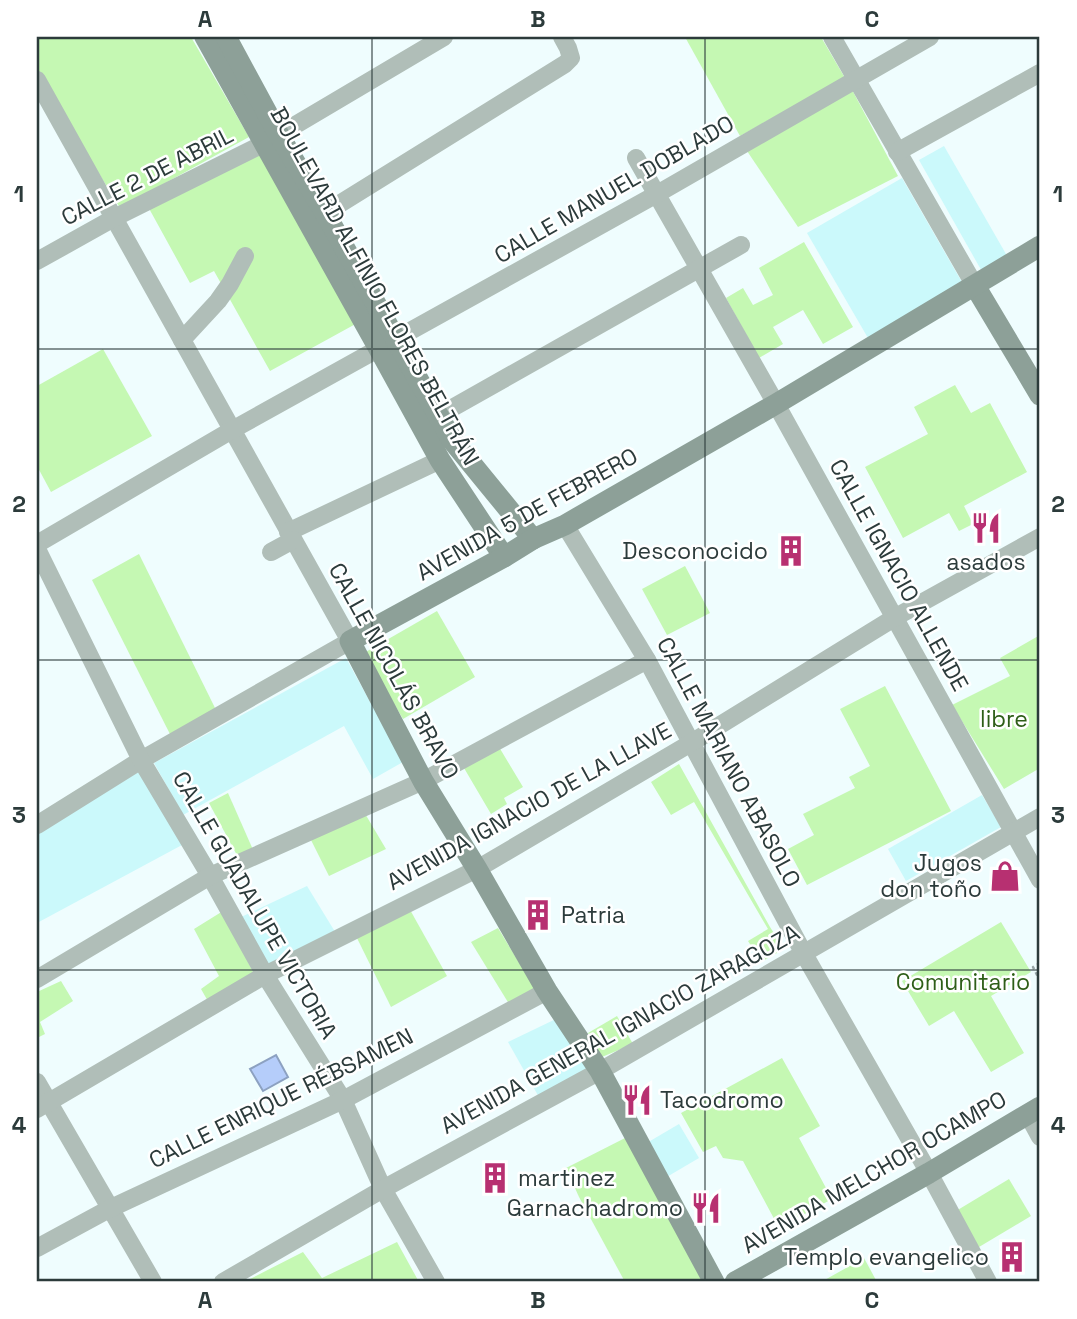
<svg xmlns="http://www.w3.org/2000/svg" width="1077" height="1319" font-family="'Space Grotesk',sans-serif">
  <rect width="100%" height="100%" fill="#effdfe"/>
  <g fill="#cbf9fb">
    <polygon points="944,146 1010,261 984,275 919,160"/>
    <polygon points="902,178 963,284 868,338 807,233"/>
    <polygon points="346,658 403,762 373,779 344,726 183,815 154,763"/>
    <polygon points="140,771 182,845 37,923 37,833"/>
    <polygon points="982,795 1001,827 906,881 888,849"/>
    <polygon points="307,886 337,935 267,970 237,919"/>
    <polygon points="560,1017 594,1071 540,1099 508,1042"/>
    <polygon points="679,1124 699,1158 665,1178 645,1144"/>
  </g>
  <g fill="#c5f8b3">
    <polygon points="37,37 191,37 249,137 120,208 37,72"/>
    <polygon points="685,37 821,37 845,78 740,136"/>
    <polygon points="850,86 898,176 798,227 747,151"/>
    <polygon points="261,141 361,321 270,371 214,271 190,283 146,203"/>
    <polygon points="804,242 853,327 823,344 803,310 773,327 783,344 759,358 726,298 743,288 753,305 773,295 759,268"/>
    <polygon points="103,349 152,436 51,492 37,466 37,386"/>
    <polygon points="955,385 971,413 990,403 1027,472 964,506 973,524 959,531 949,513 903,538 865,467 928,434 914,407"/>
    <polygon points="139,554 217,712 174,742 92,580"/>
    <polygon points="685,566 710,613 667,635 642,589"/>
    <polygon points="437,611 475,677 403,719 364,653"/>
    <polygon points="1040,635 1040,768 1004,789 952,705 1010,676 1000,658"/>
    <polygon points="885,686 951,811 807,885 788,849 814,835 803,814 855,788 849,777 870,766 840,709"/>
    <polygon points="499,747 523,787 504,798 507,804 491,814 464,768"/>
    <polygon points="679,764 770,927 784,949 761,962 748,941 768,929 694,802 671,815 651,782"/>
    <polygon points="228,793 254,852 239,859 209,803"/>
    <polygon points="364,812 386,849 329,876 309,836"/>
    <polygon points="409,908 447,976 391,1007 355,934"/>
    <polygon points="223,911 254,974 209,1003 201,989 219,976 194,929"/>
    <polygon points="1001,922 1031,972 991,996 1024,1053 991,1072 954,1011 929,1026 902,981"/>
    <polygon points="498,928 537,992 511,1007 471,942"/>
    <polygon points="61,981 73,1001 40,1022 45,1034 37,1038 37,992"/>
    <polygon points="617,1016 633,1044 602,1057 588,1033"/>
    <polygon points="782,1058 820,1126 799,1138 832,1199 779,1228 743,1161 723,1158 716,1146 703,1152 681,1113"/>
    <polygon points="631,1135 708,1282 625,1282 579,1197 566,1168"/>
    <polygon points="1009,1179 1031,1216 979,1247 956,1211"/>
    <polygon points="397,1242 419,1282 244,1282 303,1252 322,1278"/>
    <polygon points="864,1258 877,1282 821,1282"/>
  </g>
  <polygon fill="#b5cdfa" stroke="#8ca1c1" stroke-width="2" points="276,1055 288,1077 263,1091 250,1069"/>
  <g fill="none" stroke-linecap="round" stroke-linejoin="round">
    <polyline stroke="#97a5a6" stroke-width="2.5" stroke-dasharray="3.5 3.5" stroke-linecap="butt" points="1040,963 1033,967 1040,981"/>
    <g stroke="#b0beb8" stroke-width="18">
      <polyline points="832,37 975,286"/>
      <polyline points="37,80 350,641 141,760 37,825"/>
      <polyline points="897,152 1040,73"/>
      <polyline points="636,158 776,404 1040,880"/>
      <polyline points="325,213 565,64 571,58 568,48 562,37"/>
      <polyline points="37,261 114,218 265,143 444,37"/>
      <polyline points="182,340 218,301 230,284 245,256"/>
      <polyline points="438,416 741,245"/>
      <polyline points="565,525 647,660 804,954 929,1173 988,1282"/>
      <polyline points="288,532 440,460"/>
      <polyline points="37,544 232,430 657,194 930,37"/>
      <polyline points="37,549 141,760 210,876 265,975 343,1100 383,1189 436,1282"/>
      <polyline points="271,552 293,540"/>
      <polyline points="37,979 210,876 423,781 647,660"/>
      <polyline points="37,1082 153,1282"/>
      <polyline points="37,1109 265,975 477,869 691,743 894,618 1040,537"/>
      <polyline points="1028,1115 1040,1137"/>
      <polyline points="37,1248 109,1209 343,1100 547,991"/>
      <polyline points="223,1282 383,1189 600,1071 1040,817"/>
    </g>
    <g stroke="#8da098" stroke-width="21">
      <polyline points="205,37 379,349 440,460 504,557"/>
      <polyline points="226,37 279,135 325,213 452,440 533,539"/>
      <polyline points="975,286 1040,395"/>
      <polyline points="714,1282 600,1071 547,991 477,869 423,781 350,641 504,557 533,539 565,525 776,404 1040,246"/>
      <polyline points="735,1282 929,1173 1040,1107"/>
    </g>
  </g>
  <path fill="none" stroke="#2c3b3b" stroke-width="2" stroke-opacity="0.55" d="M372,37V1282M705,37V1282M37,349H1040M37,660H1040M37,970H1040"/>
  <defs>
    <symbol id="restaurant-bare" viewBox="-9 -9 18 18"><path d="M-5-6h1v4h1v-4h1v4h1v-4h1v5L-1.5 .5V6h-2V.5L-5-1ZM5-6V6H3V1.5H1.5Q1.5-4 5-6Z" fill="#b73071" stroke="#fff" stroke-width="2.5" paint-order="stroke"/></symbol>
    <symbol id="building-bare" viewBox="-9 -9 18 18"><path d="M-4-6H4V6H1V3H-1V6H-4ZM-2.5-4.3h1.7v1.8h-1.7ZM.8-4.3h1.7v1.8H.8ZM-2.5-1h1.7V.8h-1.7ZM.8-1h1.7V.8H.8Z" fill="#b73071" stroke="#fff" stroke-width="2.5" paint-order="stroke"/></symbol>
    <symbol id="shop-bare" viewBox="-9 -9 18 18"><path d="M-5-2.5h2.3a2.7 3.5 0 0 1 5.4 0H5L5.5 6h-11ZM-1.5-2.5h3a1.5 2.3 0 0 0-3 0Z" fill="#b73071" stroke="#fff" stroke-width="2.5" paint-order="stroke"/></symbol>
  </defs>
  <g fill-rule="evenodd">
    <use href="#restaurant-bare" x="964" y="506" width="44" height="44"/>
    <use href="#building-bare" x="769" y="529" width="44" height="44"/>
    <use href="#shop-bare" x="983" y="854" width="44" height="44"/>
    <use href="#building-bare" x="516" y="893" width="44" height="44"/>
    <use href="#restaurant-bare" x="615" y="1078" width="44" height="44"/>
    <use href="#building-bare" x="473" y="1156" width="44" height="44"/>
    <use href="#restaurant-bare" x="684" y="1186" width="44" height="44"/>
    <use href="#building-bare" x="990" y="1235" width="44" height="44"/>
  </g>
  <g text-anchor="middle" stroke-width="5" stroke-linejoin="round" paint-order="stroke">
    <g font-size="23" fill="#2c3b3b" stroke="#fff">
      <text transform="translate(147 176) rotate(-27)" y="8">CALLE 2 DE ABRIL</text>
      <text transform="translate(614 189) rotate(-30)" y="8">CALLE MANUEL DOBLADO</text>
      <text transform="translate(375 286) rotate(61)" y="8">BOULEVARD ALFINIO FLORES BELTRÁN</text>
      <text transform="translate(527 514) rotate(-29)" y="8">AVENIDA 5 DE FEBRERO</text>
      <text transform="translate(899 575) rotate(61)" y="8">CALLE IGNACIO ALLENDE</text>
      <text transform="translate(394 671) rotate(61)" y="8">CALLE NICOLÁS BRAVO</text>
      <text transform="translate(729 762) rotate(62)" y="8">CALLE MARIANO ABASOLO</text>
      <text transform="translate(529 806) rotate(-29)" y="8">AVENIDA IGNACIO DE LA LLAVE</text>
      <text transform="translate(255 905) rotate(60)" y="8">CALLE GUADALUPE VICTORIA</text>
      <text transform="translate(620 1029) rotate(-29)" y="8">AVENIDA GENERAL IGNACIO ZARAGOZA</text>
      <text transform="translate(281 1098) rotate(-26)" y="8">CALLE ENRIQUE RÉBSAMEN</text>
      <text transform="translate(874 1172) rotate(-30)" y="8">AVENIDA MELCHOR OCAMPO</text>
    </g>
    <g font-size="23" fill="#2c3b3b" stroke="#fff" text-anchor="end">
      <text x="768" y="559">Desconocido</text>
      <text x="986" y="570" text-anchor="middle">asados</text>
      <text x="982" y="871">Jugos<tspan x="982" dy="26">don toño</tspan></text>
      <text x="561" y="923" text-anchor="start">Patria</text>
      <text x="660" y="1108" text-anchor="start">Tacodromo</text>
      <text x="518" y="1186" text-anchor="start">martinez</text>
      <text x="683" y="1216">Garnachadromo</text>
      <text x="989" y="1265">Templo evangelico</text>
    </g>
    <g font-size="23" fill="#2e5e18" stroke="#fff">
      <text x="1004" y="727">libre</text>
      <text x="963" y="990">Comunitario</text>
    </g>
  </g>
  <rect width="1077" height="1319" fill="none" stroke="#ffffff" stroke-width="77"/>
  <rect x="38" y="38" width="1000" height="1242" fill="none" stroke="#2c3b3b" stroke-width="2.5"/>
  <g font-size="23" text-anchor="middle" font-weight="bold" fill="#2c3b3b">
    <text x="205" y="27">A</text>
    <text x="538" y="27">B</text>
    <text x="872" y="27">C</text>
    <text x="19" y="202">1</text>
    <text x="1058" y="202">1</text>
    <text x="19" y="512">2</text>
    <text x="1058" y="512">2</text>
    <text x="19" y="823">3</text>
    <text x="1058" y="823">3</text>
    <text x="19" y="1133">4</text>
    <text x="1058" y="1133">4</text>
    <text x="205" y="1308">A</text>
    <text x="538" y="1308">B</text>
    <text x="872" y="1308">C</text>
  </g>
</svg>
